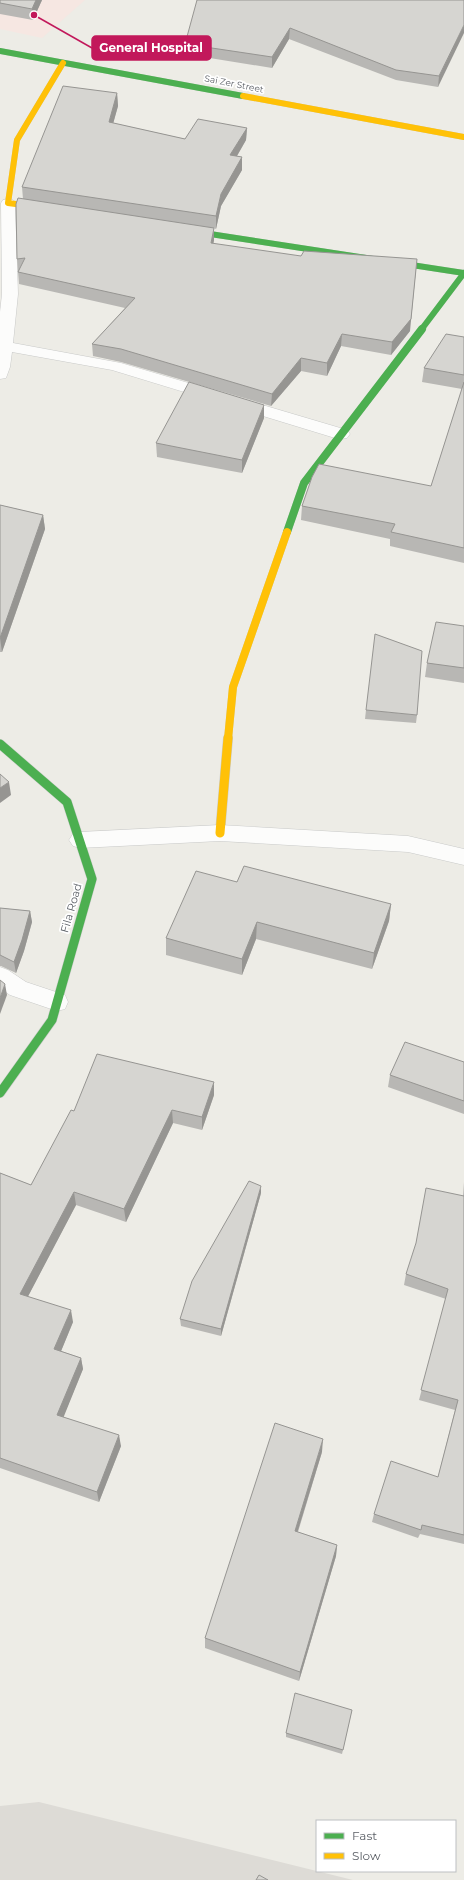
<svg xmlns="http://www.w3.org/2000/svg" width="464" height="1880" font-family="Montserrat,sans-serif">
  <rect width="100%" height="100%" fill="#edece6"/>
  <polygon fill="#dddbd6" points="39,1802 353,1880 0,1880 0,1806"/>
  <polygon fill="#f6e7e2" points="0,0 85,0 42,38 0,29"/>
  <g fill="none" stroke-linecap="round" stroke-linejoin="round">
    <defs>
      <g id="street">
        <polygon points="8,199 13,200 15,203 18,294 13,343 121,363 347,430 350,434 347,438 341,439 335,438 112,370 12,352 10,367 6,378 0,379 0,312 2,294 1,203 3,200"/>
        <polygon points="220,825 408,836 464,849 464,865 408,852 220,841 80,848 73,846 69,840 73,834 80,832"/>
        <polygon points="0,967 8,970 26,982 65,995 68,1002 65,1009 57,1011 10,995 0,988"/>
      </g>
      <g id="fast-far2">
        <polyline points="0,51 243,96"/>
        <polyline points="184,230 464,273"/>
        <polyline points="421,330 464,273"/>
      </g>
      <polyline id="fast-far1" points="287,532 304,483 422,329"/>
      <polyline id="fast" points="0,744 67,802 92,879 52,1020 0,1093"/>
      <g id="slow-far2">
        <polyline points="243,96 464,137"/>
        <polyline points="46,208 8,203 17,140 63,63"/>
      </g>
      <polyline id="slow-far1" points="228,739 233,687 287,532"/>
      <polyline id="slow" points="220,833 228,738"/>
    </defs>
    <use href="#street" stroke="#c9cac9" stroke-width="1"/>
    <use href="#fast-far2" stroke="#cacbca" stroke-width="6"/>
    <use href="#fast-far1" stroke="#cacbca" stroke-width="8"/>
    <use href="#fast" stroke="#cacbca" stroke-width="10"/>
    <use href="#slow-far2" stroke="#cacbca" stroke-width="6"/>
    <use href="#slow-far1" stroke="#cacbca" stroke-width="8"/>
    <use href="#slow" stroke="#cacbca" stroke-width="10"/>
    <use href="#street" fill="#fcfcfb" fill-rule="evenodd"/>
    <use href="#fast-far2" stroke="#4caf50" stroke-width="6"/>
    <use href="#fast-far1" stroke="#4caf50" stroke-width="8"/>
    <use href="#fast" stroke="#4caf50" stroke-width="9"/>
    <use href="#slow-far2" stroke="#ffc107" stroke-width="6"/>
    <use href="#slow-far1" stroke="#ffc107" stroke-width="8"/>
    <use href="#slow" stroke="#ffc107" stroke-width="9"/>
  </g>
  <g fill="#b8b7b4">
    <polygon points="0,0 42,0 33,20 0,14"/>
    <polygon points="464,0 438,87 396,80 289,39 272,68 185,54 185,44"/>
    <polygon points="117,93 118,106 113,123 185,139 247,128 246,140 237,156 242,157 242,170 221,206 216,229 214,228 214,240 213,244 410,331 391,355 341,346 327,376 301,371 271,406 121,362 93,356 92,344 125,308 19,284 17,259 23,199 22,187"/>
    <polygon points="464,337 464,563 390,546 390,539 301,520 302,506 431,486 462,389 422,382 424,368"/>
    <polygon points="264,418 242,473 157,457 156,443"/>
    <polygon points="0,505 43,515 45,529 2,652 0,652"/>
    <polygon points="464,626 464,683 425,677 427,663"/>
    <polygon points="366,710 417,715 416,723 365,719"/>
    <polygon points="237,882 391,904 389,921 372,969 256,939 242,975 166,955 166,938"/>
    <polygon points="0,908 30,911 32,922 24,951 16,973 1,966 0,966"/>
    <polygon points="464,1062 464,1114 388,1087 390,1075"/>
    <polygon points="214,1095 202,1130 173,1123 126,1222 76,1205 28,1296 73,1322 61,1351 81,1358 83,1369 63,1417 121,1446 99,1502 0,1468 0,1173 31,1185 74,1111"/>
    <polygon points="464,1182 464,1544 420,1534 418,1538 372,1522 374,1514 438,1477 455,1410 419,1400 446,1299 404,1285 406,1274 463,1196"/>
    <polygon points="261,1193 221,1336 181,1326 180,1319"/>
    <polygon points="322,1452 298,1532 337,1545 336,1556 299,1681 205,1648 205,1638"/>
    <polygon points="352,1710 342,1754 286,1737 286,1733"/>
  </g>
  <g fill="#969592">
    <polygon points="36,0 42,0 33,20 32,9"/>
    <polygon points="464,25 464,33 438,87 439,76"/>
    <polygon points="290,28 289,39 272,68 272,57"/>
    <polygon points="117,93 118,106 110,135 109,122"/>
    <polygon points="247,128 246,140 230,168 230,155"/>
    <polygon points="242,157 242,170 221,206 216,229 216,216 221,194"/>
    <polygon points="214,228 214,240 211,256 211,243"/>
    <polygon points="417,259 410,331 391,355 392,342"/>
    <polygon points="342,334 341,346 327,376 327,363"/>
    <polygon points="301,358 301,371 271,406 272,394"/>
    <polygon points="264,405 264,418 242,473 242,460"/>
    <polygon points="43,515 45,529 2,652 0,638"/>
    <polygon points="9,782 11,795 0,803 0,788"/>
    <polygon points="391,904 389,921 372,969 374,953"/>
    <polygon points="30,911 32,922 24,951 16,973 14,962"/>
    <polygon points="257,922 256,939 242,975 242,959"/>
    <polygon points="5,984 7,995 0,1014 0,998"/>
    <polygon points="214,1082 214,1095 202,1130 202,1117"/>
    <polygon points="172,1110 173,1123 126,1222 124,1209"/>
    <polygon points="261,1186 261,1193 221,1336 221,1329"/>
    <polygon points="74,1192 76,1205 23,1306 20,1294"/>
    <polygon points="71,1310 73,1322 57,1361 54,1349"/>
    <polygon points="81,1358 83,1369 60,1426 57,1415"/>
    <polygon points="119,1435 121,1446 99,1502 97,1492"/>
    <polygon points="323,1439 322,1452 294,1543 295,1531"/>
    <polygon points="337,1545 336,1556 299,1681 300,1672"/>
  </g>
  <g fill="#d6d5d1" stroke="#969592">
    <polygon points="0,0 36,0 32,9 0,3"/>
    <polygon points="197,0 464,0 464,25 439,76 396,70 290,28 272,57 185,44"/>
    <polygon points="63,86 117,93 109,122 185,139 198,119 247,128 230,155 242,157 221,194 216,216 22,187"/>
    <polygon points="18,198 214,228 211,243 301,256 304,251 417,259 411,319 392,342 342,334 327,363 301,358 272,394 121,349 92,344 135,298 18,272 25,258 17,259 16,204"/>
    <polygon points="446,334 464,337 464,375 424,368"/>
    <polygon points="189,382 264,405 242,460 156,443"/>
    <polygon points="464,382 464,548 391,532 395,524 302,506 312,477 319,464 431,486"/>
    <polygon points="0,505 43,515 0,638"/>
    <polygon points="436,622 464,626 464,668 427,663"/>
    <polygon points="375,634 422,651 417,715 366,710"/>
    <polygon points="0,774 9,782 0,788"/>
    <polygon points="244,866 391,904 374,953 257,922 242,959 166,938 196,871 237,882"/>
    <polygon points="0,908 30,911 22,940 14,962 0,955"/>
    <polygon points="0,980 5,984 0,998"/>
    <polygon points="405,1042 464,1062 464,1101 390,1075"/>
    <polygon points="97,1054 214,1082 202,1117 172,1110 124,1209 74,1192 20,1294 71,1310 54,1349 81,1358 57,1415 119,1435 97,1492 0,1458 0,1173 31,1185 71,1110 74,1111"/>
    <polygon points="249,1181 261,1186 221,1329 180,1319 192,1281"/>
    <polygon points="426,1188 464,1196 464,1535 422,1525 421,1530 374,1514 391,1461 438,1477 458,1400 421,1390 448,1289 406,1274 416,1243"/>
    <polygon points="275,1423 323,1439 295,1531 337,1545 300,1672 205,1638"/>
    <polygon points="295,1693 352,1710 343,1750 286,1733"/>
    <polygon points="259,1875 268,1880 256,1880"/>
  </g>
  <g text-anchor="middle" stroke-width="3.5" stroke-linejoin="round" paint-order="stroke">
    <g font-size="9" fill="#5b5f66" stroke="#fff">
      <text transform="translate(234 84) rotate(11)" y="3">Sai Zer Street</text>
    </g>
    <g font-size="11" fill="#5b5f66" stroke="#fff">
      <text transform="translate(71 908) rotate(-74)" y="4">Fila Road</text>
    </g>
  </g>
  <path fill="none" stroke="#c2185b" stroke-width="1.5" d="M34 15L92 48"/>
  <circle fill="#c2185b" stroke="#fff" stroke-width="1.5" cx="34" cy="15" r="4"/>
  <rect fill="#c2185b" stroke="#c2185b" stroke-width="1.5" x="92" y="36" width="119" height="24" rx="4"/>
  <g font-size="12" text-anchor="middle" font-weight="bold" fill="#fff">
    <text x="151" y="52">General Hospital</text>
  </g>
  <rect x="316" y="1820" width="140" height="52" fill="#ffffff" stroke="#bdbfc2"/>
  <rect x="324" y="1833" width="20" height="6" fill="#4caf50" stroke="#bdbfc2"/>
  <text x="352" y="1840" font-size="12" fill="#5b5f66">Fast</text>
  <rect x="324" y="1853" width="20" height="6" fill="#ffc107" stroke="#bdbfc2"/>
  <text x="352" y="1860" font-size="12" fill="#5b5f66">Slow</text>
</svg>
